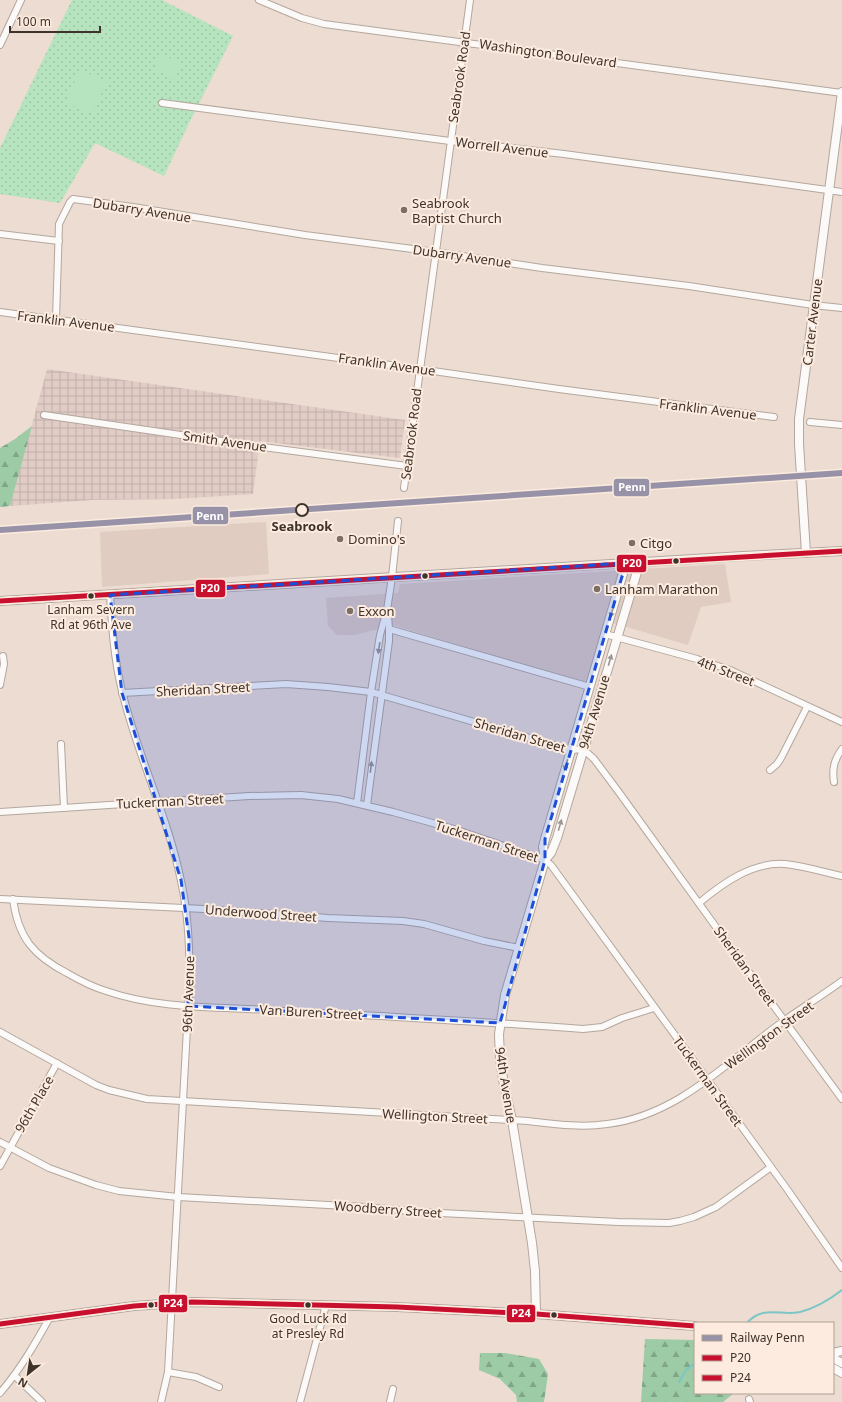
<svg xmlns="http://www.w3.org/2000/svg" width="842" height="1402" font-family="'Noto Sans',sans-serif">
  <defs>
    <pattern id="industrial-grid" width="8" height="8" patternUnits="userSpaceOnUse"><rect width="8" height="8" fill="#e1cbc5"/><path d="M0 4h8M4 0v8" fill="none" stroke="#c2afa9"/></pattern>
    <pattern id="grass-dots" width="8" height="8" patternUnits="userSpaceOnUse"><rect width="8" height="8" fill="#b5e4be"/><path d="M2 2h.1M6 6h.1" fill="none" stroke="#9dc4a3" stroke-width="1.8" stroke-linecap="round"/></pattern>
    <pattern id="forest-firs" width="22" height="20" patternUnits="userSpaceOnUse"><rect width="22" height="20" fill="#9ccba6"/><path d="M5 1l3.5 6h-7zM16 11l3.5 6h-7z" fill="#81a587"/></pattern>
  </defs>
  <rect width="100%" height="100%" fill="#ecdcd1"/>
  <g fill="#e0ccc1">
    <polygon points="266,522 269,574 102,587 100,532"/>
    <polygon points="725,564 731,602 701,607 688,645 606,621 587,684 393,625 355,635 337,635 328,626 326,598 398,593 400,584"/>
  </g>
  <polygon fill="url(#industrial-grid)" points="47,369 405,420 400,458 260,441 253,494 175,499 92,500 10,506"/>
  <polygon fill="url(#grass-dots)" points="72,0 162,0 233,36 190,121 164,176 95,143 60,203 0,194 0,148"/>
  <g fill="url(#forest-firs)">
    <polygon points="32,426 10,506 0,507 0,448 15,439"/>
    <polygon points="645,1339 695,1340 695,1393 734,1393 723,1402 641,1402"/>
    <polygon points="480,1353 505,1353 539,1359 548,1374 544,1402 517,1402 516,1395 500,1379 479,1370"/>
  </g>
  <g fill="#b5e4be">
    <polygon points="161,54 182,64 175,79 154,69"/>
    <polygon points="79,70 107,81 93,114 66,103"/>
  </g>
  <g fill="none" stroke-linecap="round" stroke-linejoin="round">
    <g stroke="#7cc6c6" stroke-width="2">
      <path d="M747,1323C763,1305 780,1316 800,1312C816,1308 829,1300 842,1290"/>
      <polyline points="679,1382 686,1370 695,1363"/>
    </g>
    <defs>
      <g id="street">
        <polyline points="259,0 302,18 324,24 842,93"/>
        <polyline points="0,45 21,0"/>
        <polyline points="162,103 450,141 564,154 842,192"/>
        <polyline points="0,234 59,241"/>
        <polyline points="0,312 419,369 559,389 774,417"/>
        <polyline points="56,319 59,224 70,202 73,199 133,207 305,235 436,252 542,268 689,286 813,305 842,308"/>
        <polyline points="44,415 263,447 407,466"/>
        <polyline points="810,422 842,425"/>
        <polyline points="404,488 470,0"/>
        <path d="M110,595C112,627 114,659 122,691C137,755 168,816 181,881C188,912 189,943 190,974L168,1372L161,1402"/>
        <polyline points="389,629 590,687"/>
        <polyline points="605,634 697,659 730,670 842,722"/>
        <polyline points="0,685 4,664 3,656"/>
        <polyline points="122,693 286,684 328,687 371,692 571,750 583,749 594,759 618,791 726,941 842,1099"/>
        <polyline points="61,744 64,808"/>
        <polyline points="770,770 777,764 781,758 807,707"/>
        <path d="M834,782C832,769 834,760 842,749"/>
        <polyline points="357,803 371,692 380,635 387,610 392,577 398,521"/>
        <polyline points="367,805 389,641 389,629 388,614"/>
        <polyline points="0,812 249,796 301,795 338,799 393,812 454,829 545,860 551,865 787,1189 842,1268"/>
        <polyline points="0,899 204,909 328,918 403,921 424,924 484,941 519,948"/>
        <path d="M13,899C18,938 34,956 67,973C79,980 93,987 106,991C158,1009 215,1007 269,1010C307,1013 344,1014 381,1016C448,1020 516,1024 583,1029L602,1027L622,1018L654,1008"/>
        <path d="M699,903C723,883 752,862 785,864C804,866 823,872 842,876"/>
        <path d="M0,1032L96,1085L109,1090L147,1099L528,1121C554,1124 581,1128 607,1124C678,1116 729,1060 785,1020C803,1007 823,995 842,981"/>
        <polyline points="0,1142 49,1168 96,1185 119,1191 178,1197 365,1207 421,1212 618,1222 669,1223 680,1221 694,1217 716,1207 771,1167"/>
        <polyline points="0,1166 57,1063"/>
        <polyline points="168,1372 196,1377 219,1387"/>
        <polyline points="15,1376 42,1402"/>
        <path d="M0,1393C20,1370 35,1344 50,1317"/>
        <polyline points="749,1399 750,1402"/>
        <polyline points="300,1402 326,1305"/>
        <polyline points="390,1402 393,1389"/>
      </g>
      <g id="secondary">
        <polyline points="806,553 799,444 799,419 842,92"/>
        <polyline points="0,601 743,556 842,551"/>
        <polyline points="545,860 551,853 557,838 640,562"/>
        <polyline points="536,1314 535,1271 532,1243 512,1120 504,1085 500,1059 499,1034 505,995 545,860 543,847 545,839 626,563"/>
        <polyline points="0,1324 134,1306 192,1302 397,1307 536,1314 695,1326"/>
        <polyline points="833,1353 842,1351"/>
        <polyline points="833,1358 842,1363"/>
        <polyline points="833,1368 842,1373"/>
      </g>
    </defs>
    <use href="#street" stroke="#b3a79e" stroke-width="8"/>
    <use href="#secondary" stroke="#b3a79e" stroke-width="10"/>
    <use href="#street" stroke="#fcfaf8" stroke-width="6"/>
    <use href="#secondary" stroke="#fcfaf8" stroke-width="8"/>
    <defs>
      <polyline id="bus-1" points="0,601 842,551"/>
      <polyline id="bus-2" points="0,1324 134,1306 192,1302 397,1307 536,1314 695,1326"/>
    </defs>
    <use href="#bus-1" stroke="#fcebde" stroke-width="8"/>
    <use href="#bus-2" stroke="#fcebde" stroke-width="8"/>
    <use href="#bus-1" stroke="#c8102e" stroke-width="5"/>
    <use href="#bus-2" stroke="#c8102e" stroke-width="5"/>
    <defs>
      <polyline id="rail-1" points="0,530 842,473"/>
    </defs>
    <use href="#rail-1" stroke="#fcebde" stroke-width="9"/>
    <use href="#rail-1" stroke="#9792a7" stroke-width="6"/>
  </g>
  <defs><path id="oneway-solid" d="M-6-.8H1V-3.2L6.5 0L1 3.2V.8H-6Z"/></defs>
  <g fill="#9d9692">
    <use href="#oneway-solid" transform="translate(612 612) rotate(106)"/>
    <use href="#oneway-solid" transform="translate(379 648) rotate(98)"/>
    <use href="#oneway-solid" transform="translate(610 660) rotate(-74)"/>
    <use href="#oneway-solid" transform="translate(566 765) rotate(107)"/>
    <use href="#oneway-solid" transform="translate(371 767) rotate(-83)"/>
    <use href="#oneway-solid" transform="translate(560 825) rotate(-74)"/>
  </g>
  <path fill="#1d4ed8" fill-opacity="0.2" stroke="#1d4ed8" stroke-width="3" stroke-dasharray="8 5" stroke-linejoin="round" d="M626,563L545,839V860L500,1023L188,1006L189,937L181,880L122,693L110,595Z"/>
  <g fill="#7b6e65" stroke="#fcebde" stroke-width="1.5">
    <circle cx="404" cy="210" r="4"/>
    <circle cx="340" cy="539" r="4"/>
    <circle cx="632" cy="543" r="4"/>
    <circle cx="597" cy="589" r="4"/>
    <circle cx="350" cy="611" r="4"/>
  </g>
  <circle fill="#fcebde" stroke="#3e332b" stroke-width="2" cx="302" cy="510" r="6"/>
  <g fill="#3e332b" stroke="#fcebde" stroke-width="1.5">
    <circle cx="676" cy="561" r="3.5"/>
    <circle cx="425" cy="576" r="3.5"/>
    <circle cx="91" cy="596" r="3.5"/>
    <circle cx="151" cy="1305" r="3.5"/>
    <circle cx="308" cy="1305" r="3.5"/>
    <circle cx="554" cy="1315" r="3.5"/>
  </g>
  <g text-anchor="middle" stroke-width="4" stroke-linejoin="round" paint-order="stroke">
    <g font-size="12" fill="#3e332b" stroke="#fcebde">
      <text x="91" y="614">Lanham Severn<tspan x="91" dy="15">Rd at 96th Ave</tspan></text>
      <text x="308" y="1323">Good Luck Rd<tspan x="308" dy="15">at Presley Rd</tspan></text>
    </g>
    <g font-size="13" fill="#3e332b" stroke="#fcebde">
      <text transform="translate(548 53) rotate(8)" y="5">Washington Boulevard</text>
      <text transform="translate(459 77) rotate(-82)" y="5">Seabrook Road</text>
      <text transform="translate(502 147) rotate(7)" y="5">Worrell Avenue</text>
      <text transform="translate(142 210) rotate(9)" y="5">Dubarry Avenue</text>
      <text transform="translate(462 256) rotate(8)" y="5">Dubarry Avenue</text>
      <text transform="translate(66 321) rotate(7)" y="5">Franklin Avenue</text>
      <text transform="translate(812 322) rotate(-83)" y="5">Carter Avenue</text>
      <text transform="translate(387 364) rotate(8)" y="5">Franklin Avenue</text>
      <text transform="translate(708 409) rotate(7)" y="5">Franklin Avenue</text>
      <text transform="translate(411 434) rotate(-83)" y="5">Seabrook Road</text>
      <text transform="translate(225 441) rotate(8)" y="5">Smith Avenue</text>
      <text transform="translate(726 671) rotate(21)" y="5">4th Street</text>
      <text transform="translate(203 689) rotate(-3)" y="5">Sheridan Street</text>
      <text transform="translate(594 712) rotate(-73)" y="5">94th Avenue</text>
      <text transform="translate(520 735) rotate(16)" y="5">Sheridan Street</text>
      <text transform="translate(170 801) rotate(-3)" y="5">Tuckerman Street</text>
      <text transform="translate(487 841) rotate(18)" y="5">Tuckerman Street</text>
      <text transform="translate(261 913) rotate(4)" y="5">Underwood Street</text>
      <text transform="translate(745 966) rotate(54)" y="5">Sheridan Street</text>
      <text transform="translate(188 994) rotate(-88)" y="5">96th Avenue</text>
      <text transform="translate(311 1012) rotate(3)" y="5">Van Buren Street</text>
      <text transform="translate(769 1035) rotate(-36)" y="5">Wellington Street</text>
      <text transform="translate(708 1081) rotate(54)" y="5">Tuckerman Street</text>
      <text transform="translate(506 1085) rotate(81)" y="5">94th Avenue</text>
      <text transform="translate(34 1104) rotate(-60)" y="5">96th Place</text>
      <text transform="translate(435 1116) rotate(3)" y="5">Wellington Street</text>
      <text transform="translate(388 1209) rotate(4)" y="5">Woodberry Street</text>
    </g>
    <g font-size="13" fill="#3e332b" stroke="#fcebde" text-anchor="start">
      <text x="412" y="208">Seabrook<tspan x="412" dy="15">Baptist Church</tspan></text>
      <text x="348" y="544">Domino's</text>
      <text x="640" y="548">Citgo</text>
      <text x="605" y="594">Lanham Marathon</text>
      <text x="358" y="616">Exxon</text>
    </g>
    <g font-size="13" font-weight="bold" fill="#3e332b" stroke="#fcebde">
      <text x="302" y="531">Seabrook</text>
    </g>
  </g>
  <g stroke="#fcebde" stroke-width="1.5">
    <rect x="613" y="478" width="37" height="19" rx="4" fill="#9792a7"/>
    <rect x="192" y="506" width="37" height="19" rx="4" fill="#9792a7"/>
    <rect x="616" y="554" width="31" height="19" rx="4" fill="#c8102e"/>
    <rect x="195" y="579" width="31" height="19" rx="4" fill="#c8102e"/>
    <rect x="158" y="1294" width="30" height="19" rx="4" fill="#c8102e"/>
    <rect x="506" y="1304" width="30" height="19" rx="4" fill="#c8102e"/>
  </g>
  <g font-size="11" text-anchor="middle" font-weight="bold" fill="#fff">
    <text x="632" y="491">Penn</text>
    <text x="210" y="520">Penn</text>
    <text x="632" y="567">P20</text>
    <text x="210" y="592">P20</text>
    <text x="173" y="1307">P24</text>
    <text x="521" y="1317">P24</text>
  </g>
  <rect x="694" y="1322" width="140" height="72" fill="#fcebde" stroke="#b0a196"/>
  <rect x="702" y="1335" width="20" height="6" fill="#9792a7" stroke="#b0a196"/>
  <text x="730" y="1342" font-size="12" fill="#3e332b">Railway Penn</text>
  <rect x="702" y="1355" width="20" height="6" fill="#c8102e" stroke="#b0a196"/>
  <text x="730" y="1362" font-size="12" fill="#3e332b">P20</text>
  <rect x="702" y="1375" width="20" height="6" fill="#c8102e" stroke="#b0a196"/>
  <text x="730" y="1382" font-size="12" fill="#3e332b">P24</text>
  <g transform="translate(28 1374) rotate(210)" stroke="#fcebde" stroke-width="3" paint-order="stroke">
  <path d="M0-3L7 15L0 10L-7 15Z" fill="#3e332b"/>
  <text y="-6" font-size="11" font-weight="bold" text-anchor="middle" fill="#3e332b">N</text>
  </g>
  <path d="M10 26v6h90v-6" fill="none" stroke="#3e332b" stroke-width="2"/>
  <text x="16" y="26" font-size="12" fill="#3e332b" stroke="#fcebde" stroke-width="3" paint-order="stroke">100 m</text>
</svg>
